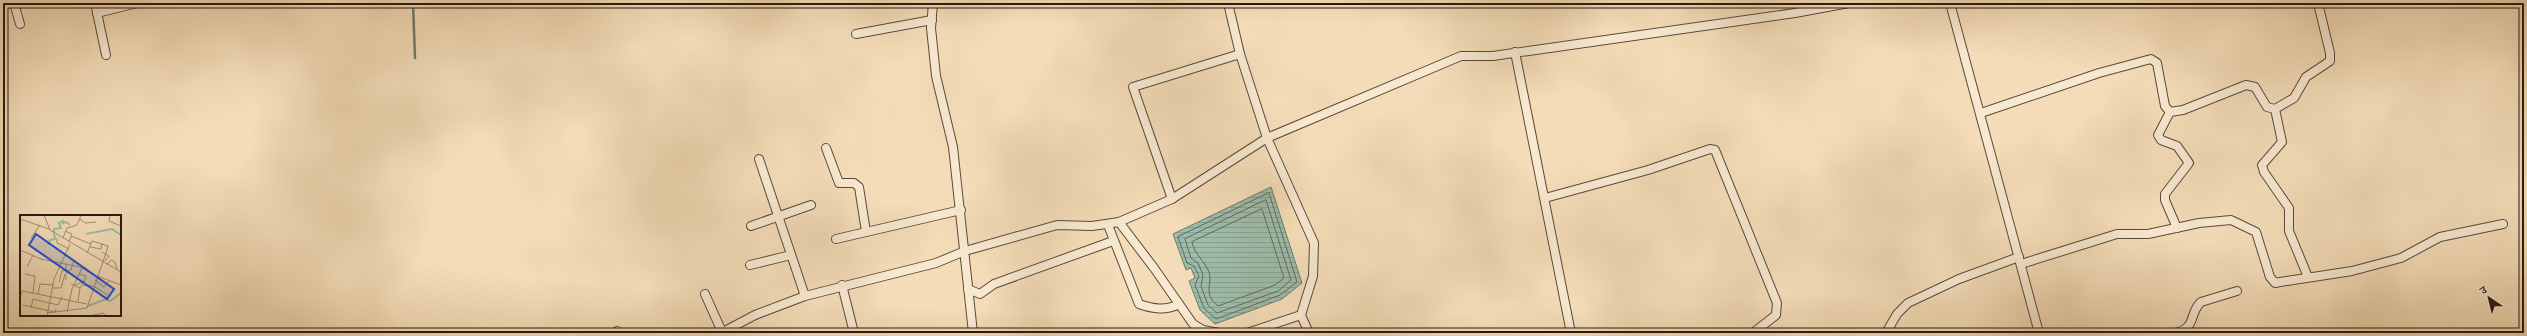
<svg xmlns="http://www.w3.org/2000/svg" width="2527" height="336" font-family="'Libre Bodoni','Noto Serif Devanagari',serif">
  <defs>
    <pattern id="water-rules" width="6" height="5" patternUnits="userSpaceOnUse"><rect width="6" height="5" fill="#9dbca9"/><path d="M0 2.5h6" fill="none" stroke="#87a190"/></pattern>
  </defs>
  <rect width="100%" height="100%" fill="#f3dcb7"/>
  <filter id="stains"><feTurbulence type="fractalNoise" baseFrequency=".005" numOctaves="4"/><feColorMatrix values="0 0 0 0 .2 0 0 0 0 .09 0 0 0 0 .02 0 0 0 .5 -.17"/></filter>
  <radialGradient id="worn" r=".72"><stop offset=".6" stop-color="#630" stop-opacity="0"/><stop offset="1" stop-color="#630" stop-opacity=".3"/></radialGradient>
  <polygon fill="url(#water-rules)" stroke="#6e7a6c" points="1271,187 1302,283 1282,299 1215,324 1200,310 1189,281 1195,278 1191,268 1186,270 1173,234"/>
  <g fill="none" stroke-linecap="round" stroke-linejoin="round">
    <g stroke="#626a5c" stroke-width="1">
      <polygon points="1269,193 1297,282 1280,295 1216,319 1204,308 1195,285 1199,276 1194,266 1187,263 1178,237"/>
      <polygon points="1266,200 1291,280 1278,291 1217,313 1208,305 1201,286 1203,275 1198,263 1191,258 1185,239"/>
      <path d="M1262,209L1284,278L1275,285L1218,306C1202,293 1213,285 1209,272C1204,260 1194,254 1192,242Z"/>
    </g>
    <polyline stroke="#6e7a6c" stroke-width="2.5" points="413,3 415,58"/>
    <defs>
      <g id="street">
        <polyline points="14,3 20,24"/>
        <polyline points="95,3 106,55"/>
        <polyline points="933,3 931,28 936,76 953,147 973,333"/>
        <polyline points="1228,3 1240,54 1267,138 1314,243 1313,276 1301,315 1247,333"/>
        <polyline points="1950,3 2039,333"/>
        <polyline points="97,13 137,3"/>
        <polyline points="856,34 932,20"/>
        <polyline points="1515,52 1571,333"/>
        <polyline points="2275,109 2282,142 2262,165 2264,172 2289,208 2289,231 2308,277"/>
        <polyline points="2170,112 2158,135 2161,140 2177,146 2189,163 2165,194 2165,200 2177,228"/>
        <polyline points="1981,113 2099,73 2151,59 2157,63 2165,106 2170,112 2183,110 2246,85 2255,87 2267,107 2275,109 2294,98 2306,77 2330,61 2330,53 2318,3"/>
        <polyline points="826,148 839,183 854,183 859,187 866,232"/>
        <polyline points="759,159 805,296"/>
        <polyline points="1545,198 1648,170 1710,149 1715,150 1777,303 1776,315 1753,333"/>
        <polyline points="1172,199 1133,87 1240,54"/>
        <polyline points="1119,222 1154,268 1193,324 1203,330 1219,333"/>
        <path d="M1108,225L1139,304C1153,309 1166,311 1179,304"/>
        <polyline points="751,226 811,205"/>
        <polyline points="836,239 961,210"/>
        <polyline points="2021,264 2117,234 2148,234 2199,223 2231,220 2256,232 2270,277 2275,283 2280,282 2352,271 2401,258 2440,237 2503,224"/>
        <polyline points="750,265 791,255"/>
        <polyline points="842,285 854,333"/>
        <polyline points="968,289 980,294 994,284 1113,241"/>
        <polyline points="705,294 722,332"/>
        <polyline points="1301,315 1309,333"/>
        <polyline points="617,331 618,333"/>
        <polyline points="721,333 755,315 805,296 936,263 965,251 1057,225 1092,226 1119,222 1172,199 1267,138 1461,56 1493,56 1795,13 1849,3"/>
        <polyline points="1886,333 1897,314 1908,303 1959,279 2019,257"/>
        <path d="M2175,333C2198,327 2188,314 2201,302L2237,291"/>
      </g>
    </defs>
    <use href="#street" stroke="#5b493a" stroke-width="10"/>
    <use href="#street" stroke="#f7e8d0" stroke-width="8"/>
  </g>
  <g transform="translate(20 215)">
    <rect width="101" height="101" fill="#f3dcb7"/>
    <path fill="none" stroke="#9dbca9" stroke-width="2" d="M34,17V14L41,13L39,8L43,6V8L46,7L50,10M66,19L92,14L101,20M28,30L30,25L35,24L34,18M68,91L86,84L90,86L101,78"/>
    <path fill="none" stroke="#a28e74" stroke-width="1" d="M24,0L30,15L101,57M90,0L89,6L101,11M0,4L29,14M60,4L65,8L76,7M45,16L52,19L49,27M51,21L71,29M11,23L20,10M37,23V28L49,34M43,23L47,13L57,10L61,0M0,35L21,44L60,52L76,61M82,37L89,41L85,46M67,38L72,26L82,29L81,34L70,32M46,50V65M87,50L91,45L95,47L97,54M7,52L13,40M47,56L51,55L54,45M5,59L15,61L13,78M77,61L101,70M75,65L84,72L89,66M39,67L42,56L46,55M51,69L60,73L58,86M55,70L64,67L66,61L59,59M73,71L88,80M33,73H41L45,59M60,73L62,70L73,71M18,79L20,69L34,70M0,83L2,76L67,89M3,90L35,97L36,94M11,93L13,84L38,90L42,82M47,97L52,74L62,53M27,98L67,93L87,35L88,31L82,29M27,101L34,64L50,29M69,101L83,98L86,101"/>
    <path fill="#1d4ed8" fill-opacity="0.15" stroke="#1d4ed8" stroke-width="2" d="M16,19L94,74L87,84L9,30Z"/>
    <rect width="101" height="101" fill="none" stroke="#281810" stroke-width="2"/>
  </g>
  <rect width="2527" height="336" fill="none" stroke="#f3dcb7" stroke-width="16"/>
  <rect x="4" y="4" width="2519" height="328" fill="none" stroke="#281810" stroke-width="2"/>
  <rect x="8" y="8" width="2511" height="320" fill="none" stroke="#281810"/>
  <g transform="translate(2489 298) rotate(325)" stroke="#f7e8d0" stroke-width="3" paint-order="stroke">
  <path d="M0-3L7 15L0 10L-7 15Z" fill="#281810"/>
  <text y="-6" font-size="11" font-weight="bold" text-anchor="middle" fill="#281810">उ</text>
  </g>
  <rect width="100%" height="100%" filter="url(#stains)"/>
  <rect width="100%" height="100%" fill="url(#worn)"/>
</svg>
